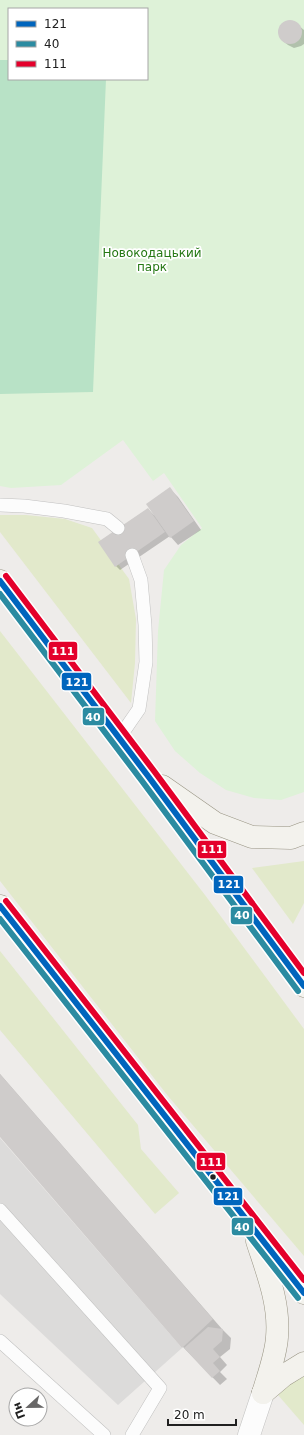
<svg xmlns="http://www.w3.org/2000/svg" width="304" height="1435" font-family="'DejaVu Sans',sans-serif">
  <rect width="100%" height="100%" fill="#eeecea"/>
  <g fill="#e2e9cb">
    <polygon points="0,515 26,515 65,519 92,528 129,579 136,619 135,663 131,703 0,532"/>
    <polygon points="0,631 205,895 304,1029 304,1256 168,1096 0,881"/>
    <polygon points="304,861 304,903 293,924 252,868"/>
    <polygon points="0,951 138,1125 141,1149 179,1193 155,1214 0,1030"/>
    <polygon points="301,1377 304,1377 304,1425 278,1395 286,1385"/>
  </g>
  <path fill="#def2d8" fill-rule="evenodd" d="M0,0H304V792L281,800L254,798L226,790L200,773L175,751L155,721L158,631L164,570L181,545L202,528L164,473L153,481L123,440L61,485L11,488L0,486ZM9,9H147V79H9Z"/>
  <polygon fill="#b8e2c6" points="0,60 9,60 9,79 106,79 93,392 0,394"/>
  <polygon fill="#dcdbda" points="0,1138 182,1348 118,1405 0,1294"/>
  <g fill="#0003">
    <polygon points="293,21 304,30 304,44 301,46 294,48 288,45 283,41 281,38 279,31 280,27 285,22"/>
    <polygon points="170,489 178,497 201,530 178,545 170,536 120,570 116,566 148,509 154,515"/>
    <polygon points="0,1074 222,1329 231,1338 230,1349 220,1357 227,1365 220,1372 227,1379 220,1385 183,1347 0,1136"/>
  </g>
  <g fill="#cfcccb">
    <circle cx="290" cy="32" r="12"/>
    <polygon points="170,487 194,521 170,538 146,504"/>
    <polygon points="148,508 165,532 115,567 98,542"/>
    <polygon points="0,1074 213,1319 182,1348 0,1137"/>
    <polygon points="208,1327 223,1329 222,1341 213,1349 220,1357 213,1363 220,1371 212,1378 184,1348"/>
  </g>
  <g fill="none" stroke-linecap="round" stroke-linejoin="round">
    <defs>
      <g id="lane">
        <polyline points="0,505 24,506 64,511 107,519 118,528"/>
        <polyline points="119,738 139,709 146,662 145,625 141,580 132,555"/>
        <polyline points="0,1210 160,1388 132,1435"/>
        <polyline points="0,1341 104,1435"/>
      </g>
      <polyline id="street" points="249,1435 263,1393"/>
      <g id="secondary">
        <polyline points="0,581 148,776 304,986"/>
        <polyline points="162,786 215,823 252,837 291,838 304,833"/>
        <polyline points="0,906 304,1293"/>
        <path d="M257,1241C267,1272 280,1304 277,1337C276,1355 268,1376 263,1393"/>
        <polyline points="263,1393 283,1376 304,1363"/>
      </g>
    </defs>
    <use href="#lane" stroke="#c1c1c0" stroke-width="14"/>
    <use href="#street" stroke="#c1c1c0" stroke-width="23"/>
    <use href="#secondary" stroke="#989483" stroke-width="23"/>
    <use href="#lane" stroke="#fcfcfc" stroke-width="13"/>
    <use href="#street" stroke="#fcfcfc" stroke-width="22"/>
    <use href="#secondary" stroke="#f3f2ed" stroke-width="22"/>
    <defs>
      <g id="bus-1">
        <polyline points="0,581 148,776 304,986"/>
        <polyline points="0,906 304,1293"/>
      </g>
      <g id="bus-2">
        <polyline points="0,594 142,781 298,991"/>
        <polyline points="0,919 298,1298"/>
      </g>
      <g id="bus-3">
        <polyline points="6,576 154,771 304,973"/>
        <polyline points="6,901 304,1280"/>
      </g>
    </defs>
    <use href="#bus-1" stroke="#fff" stroke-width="9"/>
    <use href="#bus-2" stroke="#fff" stroke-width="9"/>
    <use href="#bus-3" stroke="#fff" stroke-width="9"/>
    <use href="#bus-1" stroke="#0065bd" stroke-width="6"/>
    <use href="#bus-2" stroke="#2b8ba1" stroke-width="6"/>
    <use href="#bus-3" stroke="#e4002b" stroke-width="6"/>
  </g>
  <circle fill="#202020" stroke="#fff" stroke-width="1.5" cx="213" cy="1177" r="3.5"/>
  <g text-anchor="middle" stroke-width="3.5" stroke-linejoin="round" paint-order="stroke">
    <g font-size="12" fill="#257814" stroke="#fff">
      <text x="152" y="257">Новокодацький<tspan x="152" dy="14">парк</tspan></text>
    </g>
  </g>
  <g stroke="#fff" stroke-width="1.5">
    <rect x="48" y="641" width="30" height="20" rx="4" fill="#e4002b"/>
    <rect x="61" y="672" width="31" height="19" rx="4" fill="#0065bd"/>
    <rect x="82" y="707" width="23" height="19" rx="4" fill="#2b8ba1"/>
    <rect x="197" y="840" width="30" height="19" rx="4" fill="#e4002b"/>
    <rect x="213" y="875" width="31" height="19" rx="4" fill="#0065bd"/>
    <rect x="230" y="906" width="23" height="19" rx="4" fill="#2b8ba1"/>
    <rect x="196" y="1152" width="30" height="19" rx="4" fill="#e4002b"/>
    <rect x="213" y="1187" width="30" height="19" rx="4" fill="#0065bd"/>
    <rect x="231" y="1217" width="23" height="19" rx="4" fill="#2b8ba1"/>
  </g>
  <g font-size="11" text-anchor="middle" font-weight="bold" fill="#fff">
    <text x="63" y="655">111</text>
    <text x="77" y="686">121</text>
    <text x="93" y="721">40</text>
    <text x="212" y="853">111</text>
    <text x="229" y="888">121</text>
    <text x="242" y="919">40</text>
    <text x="211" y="1166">111</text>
    <text x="228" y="1200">121</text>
    <text x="242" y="1231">40</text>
  </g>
  <rect x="8" y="8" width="140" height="72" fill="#ffffff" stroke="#a6a6a6"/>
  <rect x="16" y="21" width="20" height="6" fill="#0065bd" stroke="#a6a6a6"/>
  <text x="44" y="28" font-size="12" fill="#202020">121</text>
  <rect x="16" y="41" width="20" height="6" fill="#2b8ba1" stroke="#a6a6a6"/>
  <text x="44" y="48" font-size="12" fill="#202020">40</text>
  <rect x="16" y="61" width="20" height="6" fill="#e4002b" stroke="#a6a6a6"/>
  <text x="44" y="68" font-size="12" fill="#202020">111</text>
  <g transform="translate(28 1407) rotate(248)"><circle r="19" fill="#ffffff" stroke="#a6a6a6"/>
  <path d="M0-3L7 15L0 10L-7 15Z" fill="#686767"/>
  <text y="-6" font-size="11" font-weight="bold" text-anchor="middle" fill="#202020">Пн</text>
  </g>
  <path d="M168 1419v6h68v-6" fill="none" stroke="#202020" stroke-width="2"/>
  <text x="174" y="1419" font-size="12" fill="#202020" stroke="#ffffff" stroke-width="3" paint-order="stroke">20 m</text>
</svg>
